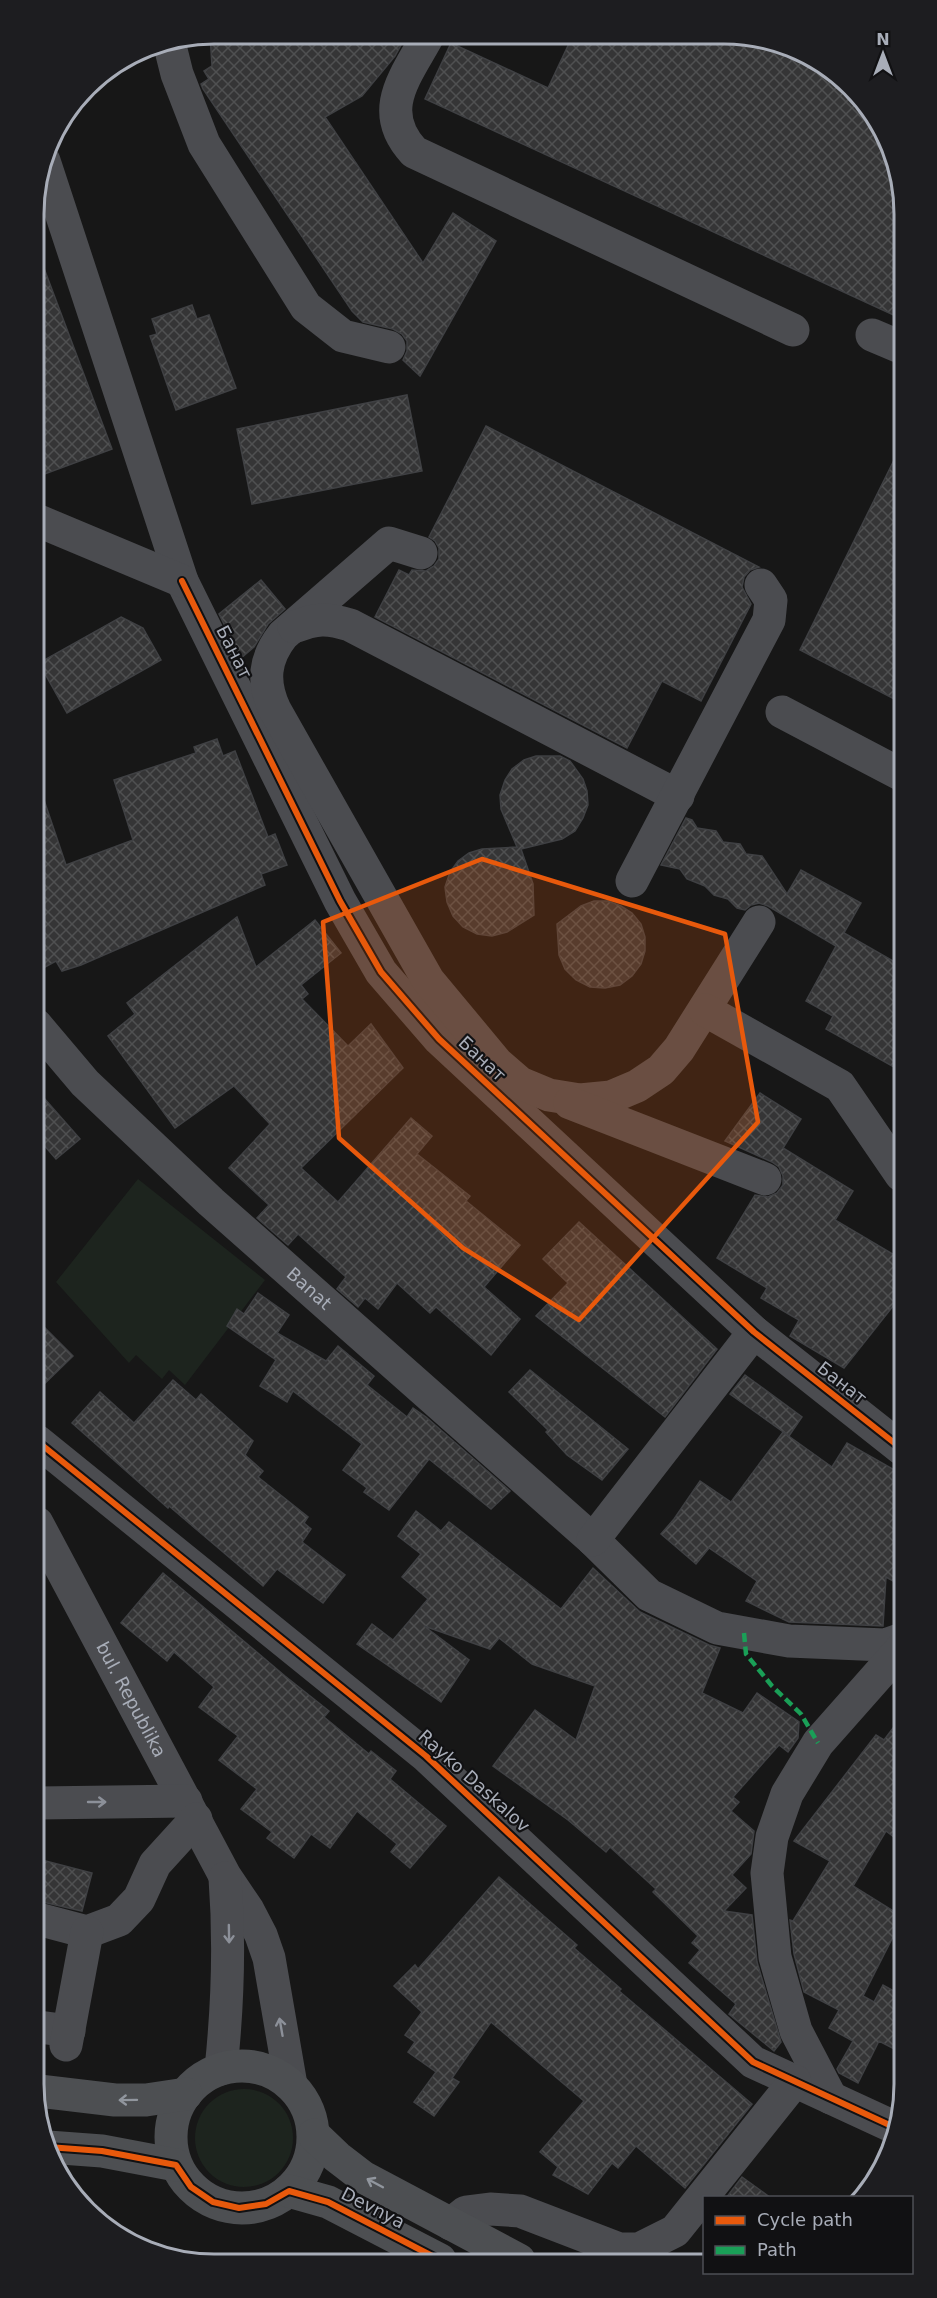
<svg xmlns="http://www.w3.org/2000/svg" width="937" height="2298" font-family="'DejaVu Sans',sans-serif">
  <defs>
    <pattern id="building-cross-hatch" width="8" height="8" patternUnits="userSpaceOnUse" patternTransform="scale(1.5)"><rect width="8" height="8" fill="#353536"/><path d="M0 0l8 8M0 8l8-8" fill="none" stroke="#4f5051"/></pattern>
  </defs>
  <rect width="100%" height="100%" fill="#171717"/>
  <g fill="#1d241e">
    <polygon points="138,1179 265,1280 185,1385 169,1370 162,1379 136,1355 129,1363 56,1282"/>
    <circle cx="244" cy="2138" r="49"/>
  </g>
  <g fill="url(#building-cross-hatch)" stroke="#3f4043" stroke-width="1.5">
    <polygon points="210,34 407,34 395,56 362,96 325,117 423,263 453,213 496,241 420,376 403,360 407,351 407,341 402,334 393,329 363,322 352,311 203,89 201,84 209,79 204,71 212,66"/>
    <polygon points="573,35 758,36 804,52 851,86 898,167 898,317 425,99 451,43 548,88"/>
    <polygon points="36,247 112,449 34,478 34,248"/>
    <polygon points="192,305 197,319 209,315 236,388 176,410 150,336 157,334 152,319"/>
    <polygon points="407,395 422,471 252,504 237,429"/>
    <polygon points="486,426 759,567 750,570 744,577 742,587 751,604 701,701 662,681 627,748 375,617 399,570 409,575 412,570 426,571 434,566 439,559 439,548 435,541 429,537"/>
    <polygon points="899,450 899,452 900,702 800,650"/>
    <polygon points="261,580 285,609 268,624 254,647 241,658 219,614"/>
    <polygon points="121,617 143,628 161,660 67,713 39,663"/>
    <polygon points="217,739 223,756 235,751 268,837 275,834 287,865 261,874 265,885 81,965 62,971 56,961 36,972 35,789 40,788 66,865 133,840 114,780 196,753 194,747"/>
    <polygon points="536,756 560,756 570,761 583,779 587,791 588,805 583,818 575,831 562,839 521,849 533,884 534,915 507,932 492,936 477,934 463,927 453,916 447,902 445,887 450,872 458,861 469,853 482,849 517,847 501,809 500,795 505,780 512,769 524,760"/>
    <polygon points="686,818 692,820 697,828 716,831 723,842 740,844 746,854 762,856 787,894 801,870 861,903 844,933 900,965 901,1071 826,1029 833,1016 806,1001 836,946 768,906 759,903 751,905 745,910 737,908 728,899 714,895 705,886 687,879 680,869 661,865"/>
    <polygon points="594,901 608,901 621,906 632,913 641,924 645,937 645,951 641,964 632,976 620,985 605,988 590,987 576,980 565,969 559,955 557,924 581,906"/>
    <polygon points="237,917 256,967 315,920 341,953 301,985 308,994 302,999 348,1046 371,1024 403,1068 301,1168 338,1202 411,1118 432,1136 417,1154 470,1196 466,1201 520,1245 484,1287 520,1319 491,1355 436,1307 430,1313 397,1283 378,1309 365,1298 358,1307 337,1289 346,1277 298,1234 288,1245 257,1218 269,1205 229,1168 270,1124 234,1086 175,1128 108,1036 135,1014 127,1003"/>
    <polygon points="36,1089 80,1139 56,1159 36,1136"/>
    <polygon points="760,1093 801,1119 783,1148 853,1191 835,1220 901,1259 901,1296 844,1368 790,1336 799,1320 761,1298 767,1288 717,1258 755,1195 768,1197 777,1193 783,1185 783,1176 779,1167 772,1162 725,1141"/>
    <polygon points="579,1222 717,1349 665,1417 536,1316 568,1283 543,1259"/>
    <polygon points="258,1293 289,1315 277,1333 326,1361 338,1346 374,1376 367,1385 407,1417 413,1408 426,1417 510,1491 491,1509 429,1459 389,1510 364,1492 367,1488 343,1470 362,1444 293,1391 287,1402 260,1386 276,1360 227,1326 237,1309 244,1314"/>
    <polygon points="37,1320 73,1356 37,1391"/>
    <polygon points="530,1370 628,1449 602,1480 567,1455 546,1432 548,1430 509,1392"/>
    <polygon points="745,1375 802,1417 789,1436 730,1394"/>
    <polygon points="173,1380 196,1400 201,1394 253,1441 245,1455 263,1471 258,1477 308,1517 304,1523 311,1529 302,1542 345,1575 323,1603 277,1569 263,1586 169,1506 168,1508 72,1423 100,1392 134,1423"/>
    <polygon points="783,1432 832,1467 847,1443 898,1472 892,1482 902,1488 902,1586 886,1577 883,1626 789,1622 746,1601 757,1581 709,1548 696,1564 661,1534 674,1519 700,1481 731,1502"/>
    <polygon points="416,1511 441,1531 449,1522 561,1609 593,1568 640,1612 709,1645 720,1648 702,1693 743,1713 757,1693 799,1722 798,1738 788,1752 779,1745 733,1797 739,1802 731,1811 754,1831 751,1854 732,1875 746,1888 724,1911 752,1915 757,1962 781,2042 774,2051 729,2014 736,2004 689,1963 700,1950 692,1943 698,1936 653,1892 656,1889 610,1847 606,1852 568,1820 493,1766 535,1710 576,1740 595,1686 532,1664 499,1638 490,1649 424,1626 469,1660 441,1702 357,1644 372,1624 393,1640 428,1599 402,1577 421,1554 398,1536"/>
    <polygon points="163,1573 285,1676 329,1711 324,1717 369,1754 371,1751 396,1771 390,1779 446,1826 410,1868 391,1852 397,1844 357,1811 330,1848 311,1834 294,1858 267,1838 272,1832 241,1809 257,1789 219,1760 238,1736 199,1707 214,1687 174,1652 167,1661 121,1623"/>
    <polygon points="903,1715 903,1844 886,1831 853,1886 903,1917 863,1996 874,2002 883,1985 903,1996 894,2013 903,2017 904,2054 879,2041 858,2083 839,2073 837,2069 853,2041 829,2028 839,2010 804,1992 794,1954 790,1920 793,1921 830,1861 794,1841 876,1735 884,1740"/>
    <polygon points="38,1859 92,1873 82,1911 38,1901"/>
    <polygon points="499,1877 577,1945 574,1948 621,1989 619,1991 752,2104 685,2188 636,2146 618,2168 612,2163 588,2194 553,2175 558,2167 540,2152 584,2101 491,2022 452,2078 459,2082 434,2116 414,2102 436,2072 408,2052 415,2042 405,2035 422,2012 394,1986 415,1965 418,1969"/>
    <polygon points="742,2177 771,2198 726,2198"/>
  </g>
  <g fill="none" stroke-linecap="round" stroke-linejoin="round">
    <g stroke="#4b4c50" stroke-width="33">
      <path d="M429,34C407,75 375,110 414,152L793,330"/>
      <polyline points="169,42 177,74 204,144 306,307 343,336 389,347"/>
      <polyline points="44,161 182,581 340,901 381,972 439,1039 754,1332 902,1449"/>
      <polyline points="872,335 898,346"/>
      <polyline points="34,519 182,581"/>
      <path d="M421,553L389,543L283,635C264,659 262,682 275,710L428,980L497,1063L520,1083L549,1095L580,1100L611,1097L637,1086L661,1070L679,1049L759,922"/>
      <path d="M294,627C317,618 327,618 350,625L678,796"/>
      <polyline points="782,712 900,774"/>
      <polyline points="632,881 769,620 771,600 761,585"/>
      <polyline points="705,1010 840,1086 901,1175"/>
      <path id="s1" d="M36,1025L85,1083L211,1202L593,1540L649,1595L717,1628L789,1641L885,1645L902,1639"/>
      <polyline points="570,1103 765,1179"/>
      <polyline points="37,1441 426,1756 753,2062 896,2128"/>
      <path id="s2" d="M37,1523L225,1876L248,1910L261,1935L269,1958L291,2085"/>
      <polyline points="593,1540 754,1332"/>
      <polyline points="38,1803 186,1801"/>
      <polyline points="38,1919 87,1932 119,1920 139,1899 155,1864 196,1819"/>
      <polyline points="39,2027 69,2031"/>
      <polyline points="66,2045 87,1932"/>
      <path d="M221,2069C228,2003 230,1944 225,1878"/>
      <polyline points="831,2098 796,2031 775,1957 767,1873 772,1837 787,1794 818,1743 902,1648"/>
      <polyline points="451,2224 466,2212 490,2209 520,2211 619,2249 639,2249 675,2231 795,2081"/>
    </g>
    <g stroke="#4d4f52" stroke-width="33">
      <circle cx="242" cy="2137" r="71"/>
      <polyline points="39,2091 115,2100 146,2100 186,2094"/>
      <polyline points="314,2135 337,2157 363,2177 519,2260"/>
      <polyline points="48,2147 102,2151 176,2165"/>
      <polyline points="289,2191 328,2202 440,2260"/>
    </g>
    <polyline stroke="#1a9f57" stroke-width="4.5" stroke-dasharray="9 4.5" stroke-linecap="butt" points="744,1633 746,1654 772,1686 801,1714 818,1743"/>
    <defs>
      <g id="cycleway">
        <polyline points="182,581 340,901 381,972 439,1039 754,1332 902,1449"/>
        <polyline points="37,1441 426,1756 753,2062 896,2128"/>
        <polyline points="48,2147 102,2151 176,2165 191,2187 213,2202 239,2208 266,2204 289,2191 328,2202 440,2260"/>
      </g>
    </defs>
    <use href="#cycleway" stroke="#111113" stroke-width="10"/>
    <use href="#cycleway" stroke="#e8590c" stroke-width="6"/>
  </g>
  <defs><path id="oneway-shaft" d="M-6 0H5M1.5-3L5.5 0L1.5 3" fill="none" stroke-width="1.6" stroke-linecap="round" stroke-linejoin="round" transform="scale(1.5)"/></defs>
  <g stroke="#8c9099">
    <use href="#oneway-shaft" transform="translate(97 1802)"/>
    <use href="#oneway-shaft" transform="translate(229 1934) rotate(89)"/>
    <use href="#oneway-shaft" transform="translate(281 2027) rotate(-100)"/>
  </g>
  <g stroke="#91969e">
    <use href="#oneway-shaft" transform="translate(128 2100) rotate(179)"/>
    <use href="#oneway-shaft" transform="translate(375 2183) rotate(-152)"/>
  </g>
  <path fill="#e8590c" fill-opacity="0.2" stroke="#e8590c" stroke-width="4.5" stroke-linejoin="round" d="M482,859L725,934L758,1122L579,1320L463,1248L339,1138L323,922Z"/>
  <g text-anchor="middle" stroke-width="4.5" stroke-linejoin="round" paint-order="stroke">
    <g font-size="18" fill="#a8adb8" stroke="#111113">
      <text transform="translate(234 652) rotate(63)" y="6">Банат</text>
      <text transform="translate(482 1059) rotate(43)" y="6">Банат</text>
      <text dy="6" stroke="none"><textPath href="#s1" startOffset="380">Banat</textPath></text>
      <text transform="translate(842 1383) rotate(38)" y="6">Банат</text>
      <text dy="6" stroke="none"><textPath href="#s2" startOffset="200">bul. Republika</textPath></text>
      <text transform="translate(474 1781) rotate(42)" y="6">Rayko Daskalov</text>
      <text transform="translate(373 2208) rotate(27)" y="6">Devnya</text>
    </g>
  </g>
  <path d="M0 0H937V2298H0ZM214 44H724A170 170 0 0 1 894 214V2084A170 170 0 0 1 724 2254H214A170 170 0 0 1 44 2084V214A170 170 0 0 1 214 44Z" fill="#1d1d20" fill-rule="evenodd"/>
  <path fill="none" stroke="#a8adb8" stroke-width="3" d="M214 44H724A170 170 0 0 1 894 214V2084A170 170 0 0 1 724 2254H214A170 170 0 0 1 44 2084V214A170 170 0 0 1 214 44Z"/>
  <rect x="703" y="2196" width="210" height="78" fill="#111113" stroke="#4d4f55" stroke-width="1.5"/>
  <rect x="715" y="2216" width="30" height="9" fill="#e8590c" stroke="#4d4f55" stroke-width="1.5"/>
  <text x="757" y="2226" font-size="18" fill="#a8adb8">Cycle path</text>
  <rect x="715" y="2246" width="30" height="9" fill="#1a9f57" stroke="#4d4f55" stroke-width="1.5"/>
  <text x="757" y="2256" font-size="18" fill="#a8adb8">Path</text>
  <g transform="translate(883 54)" stroke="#111113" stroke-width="4.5" paint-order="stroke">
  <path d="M0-4.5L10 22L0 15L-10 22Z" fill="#a8adb8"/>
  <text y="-9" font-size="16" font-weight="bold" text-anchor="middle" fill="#a8adb8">N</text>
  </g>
</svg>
